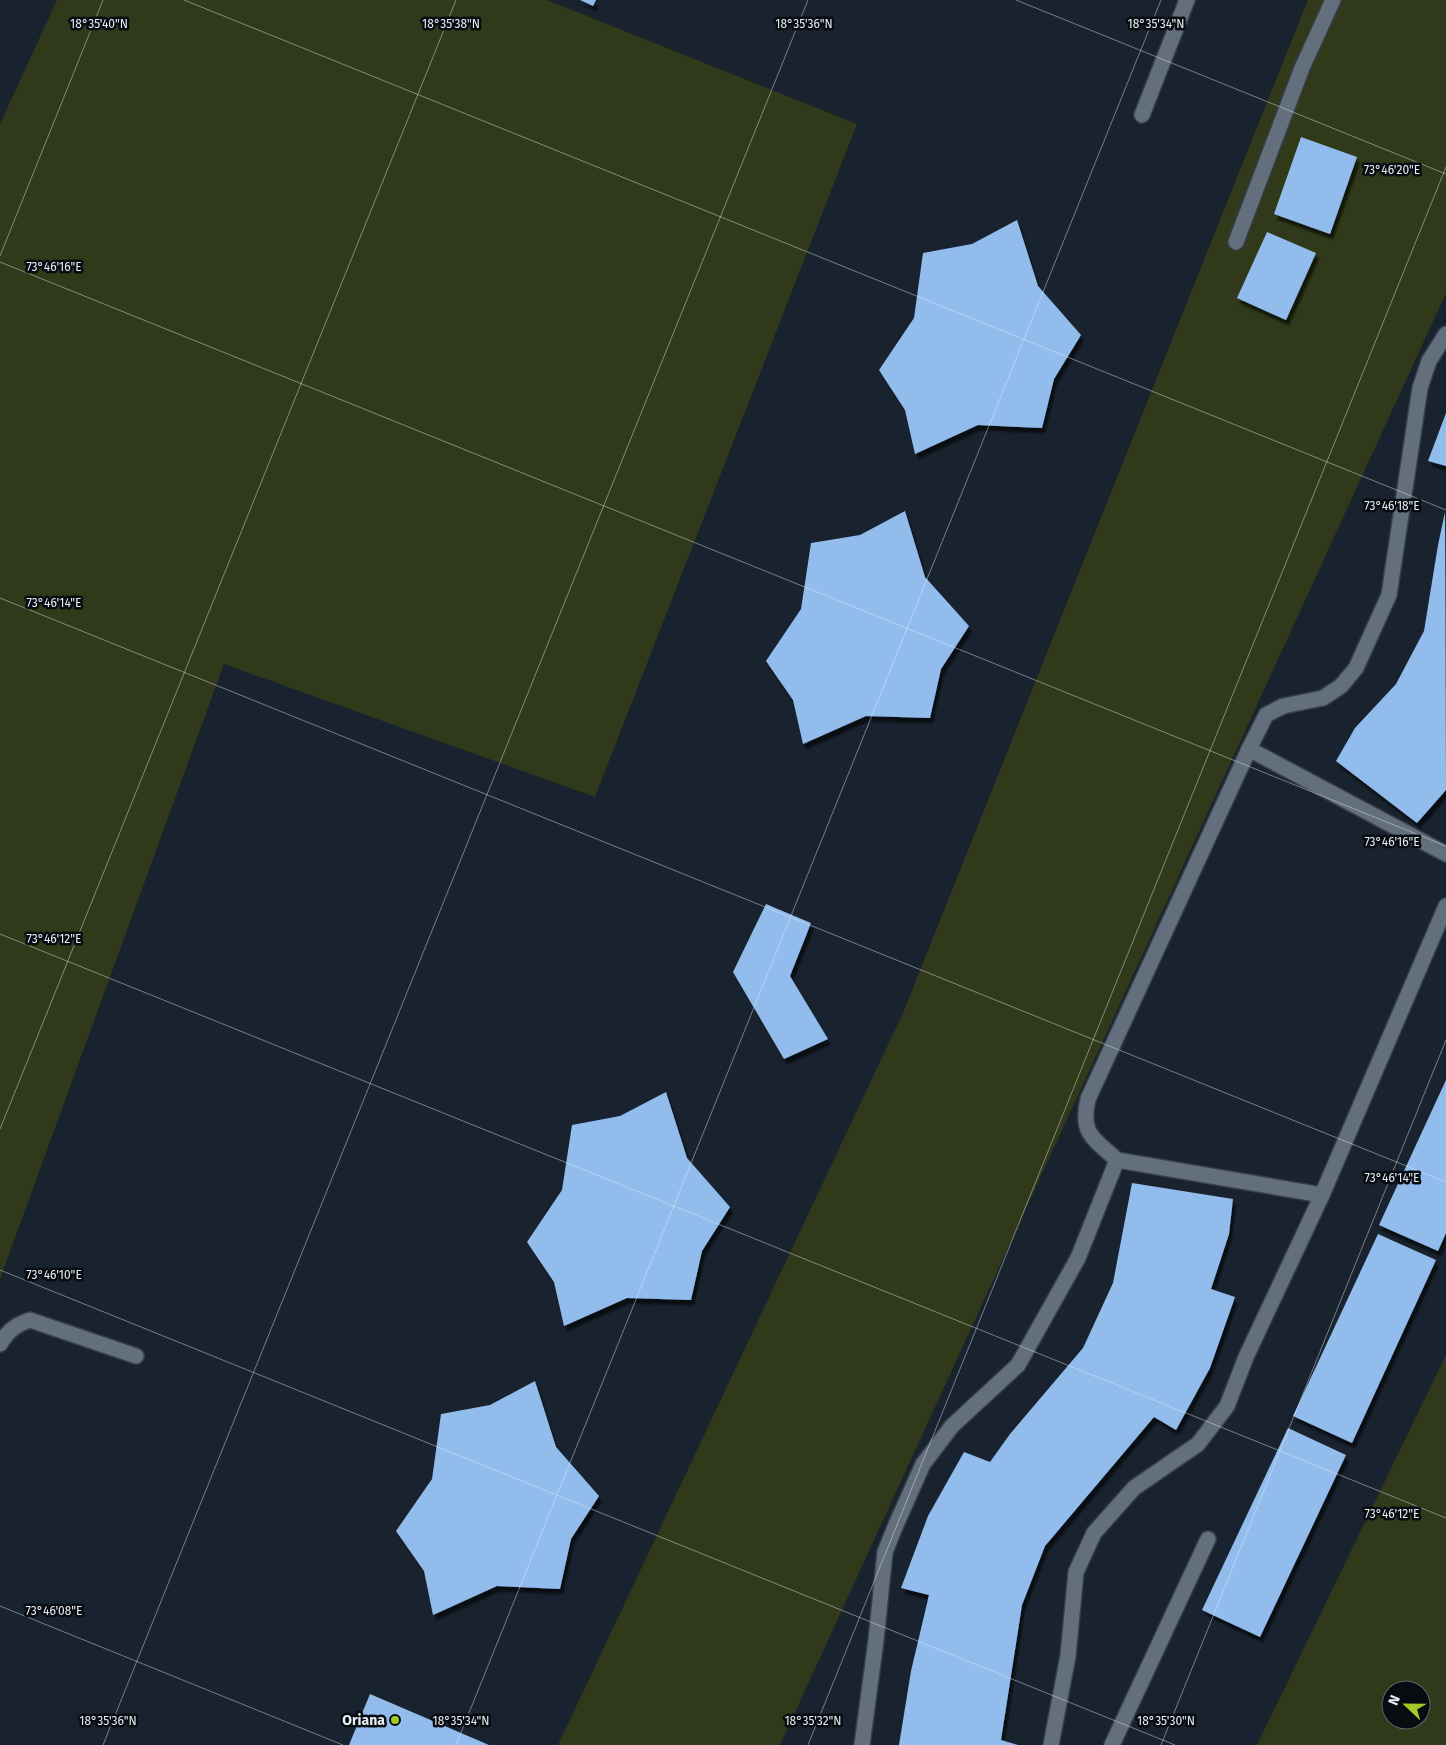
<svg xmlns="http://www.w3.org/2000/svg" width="1446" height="1745" font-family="'Fira Sans',sans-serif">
  <defs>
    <filter id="shadow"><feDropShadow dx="3" dy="5.5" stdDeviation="1" flood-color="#0009"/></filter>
  </defs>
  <rect width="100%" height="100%" fill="#19232f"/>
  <g fill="#303a1a" fill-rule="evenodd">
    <polygon points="57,0 547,0 857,124 595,797 224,664 0,1279 0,124"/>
    <polygon points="1308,0 1446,0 1446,293 780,1745 558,1745 903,1013"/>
    <path d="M1446,1355V1745H1257ZM1391,1690H1421V1720H1391Z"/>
  </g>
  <g fill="#91bcec" filter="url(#shadow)">
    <polygon points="580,0 596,0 593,6"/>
    <polygon points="1301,137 1357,157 1330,234 1274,214"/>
    <polygon points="1017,220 1038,286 1081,335 1054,379 1042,428 978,425 915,454 905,410 879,370 914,318 923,253 972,244"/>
    <polygon points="1267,232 1316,253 1286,320 1237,298"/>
    <polygon points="1446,413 1446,466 1428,461"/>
    <polygon points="905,511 925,577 969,626 941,669 930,718 866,716 803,744 793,700 766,661 801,609 811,543 860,535"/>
    <polygon points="1445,512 1446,790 1417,823 1336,761 1355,728 1396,684 1424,631 1438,545"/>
    <polygon points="766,904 811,923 790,976 828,1039 784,1059 733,972"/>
    <polygon points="1446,1080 1446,1233 1438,1251 1379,1225"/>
    <polygon points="666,1092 687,1158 730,1207 702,1251 691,1300 627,1298 564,1326 554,1282 527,1242 562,1190 572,1125 620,1116"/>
    <polygon points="1132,1183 1233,1199 1229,1234 1211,1289 1235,1297 1210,1368 1176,1430 1154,1417 1045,1546 1022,1605 1001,1740 1018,1745 899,1745 911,1671 929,1595 901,1588 928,1516 964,1452 990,1462 1010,1434 1083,1348 1113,1283"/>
    <polygon points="1378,1234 1436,1260 1352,1443 1293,1416"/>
    <polygon points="535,1381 556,1447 599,1496 571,1539 560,1589 497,1586 433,1615 424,1571 396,1531 432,1479 441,1414 490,1405"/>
    <polygon points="1288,1428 1346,1455 1260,1637 1202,1610"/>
    <polygon points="370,1694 489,1745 349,1745"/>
  </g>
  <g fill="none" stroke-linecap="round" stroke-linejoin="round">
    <defs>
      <path id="lane" d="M0,1344C8,1331 15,1325 30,1320L136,1356"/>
      <g id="street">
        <polyline points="1142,115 1187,0"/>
        <polyline points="1236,242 1302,68 1333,0"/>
        <polyline points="1249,749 1266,715 1283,706 1323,698 1341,686 1356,668 1389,595 1420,388 1429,361 1446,334"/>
        <polyline points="1117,1160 1322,1195"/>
        <path d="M862,1745L876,1640L885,1552L895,1527L923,1464L952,1426L1018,1365L1078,1258L1117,1160C1093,1138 1080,1134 1088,1099L1249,749L1446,854"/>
        <polyline points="1051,1745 1068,1656 1076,1572 1094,1533 1134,1488 1198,1444 1227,1406 1246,1357 1322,1195 1446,906"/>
        <polyline points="1112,1745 1208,1539"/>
      </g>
    </defs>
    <use href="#lane" stroke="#363e48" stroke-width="18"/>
    <use href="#street" stroke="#363e48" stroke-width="18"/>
    <use href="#lane" stroke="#636f7d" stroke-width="15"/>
    <use href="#street" stroke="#636f7d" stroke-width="15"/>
  </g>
  <path fill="none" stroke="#e7eef6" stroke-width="1" stroke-opacity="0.45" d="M184,0L1446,510M1016,0L1446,174M0,256L103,0M0,262L1446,846M0,598L1446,1182M0,934L1446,1518M0,1129L456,0M0,1270L1175,1745M0,1606L343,1745M103,1745L808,0M456,1745L1161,0M808,1745L1446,167M1161,1745L1446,1040"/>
  <circle fill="#a3c926" stroke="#080c11" stroke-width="2" cx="395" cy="1720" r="5"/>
  <g text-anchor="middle" stroke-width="5" stroke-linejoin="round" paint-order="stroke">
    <g font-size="14" font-weight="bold" fill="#e7eef6" stroke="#080c11" text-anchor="end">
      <text x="385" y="1725">Oriana</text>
    </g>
  </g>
  <g font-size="12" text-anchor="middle" fill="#e7eef6" stroke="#080c11" stroke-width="5" stroke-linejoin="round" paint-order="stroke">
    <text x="99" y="28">18°35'40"N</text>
    <text x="451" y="28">18°35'38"N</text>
    <text x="804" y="28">18°35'36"N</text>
    <text x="1156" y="28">18°35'34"N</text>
    <text x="1392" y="174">73°46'20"E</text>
    <text x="54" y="271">73°46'16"E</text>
    <text x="1392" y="510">73°46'18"E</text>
    <text x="54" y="607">73°46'14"E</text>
    <text x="1392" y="846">73°46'16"E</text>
    <text x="54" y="943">73°46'12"E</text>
    <text x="1392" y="1182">73°46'14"E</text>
    <text x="54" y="1279">73°46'10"E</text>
    <text x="1392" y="1518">73°46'12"E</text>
    <text x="54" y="1615">73°46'08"E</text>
    <text x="108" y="1725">18°35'36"N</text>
    <text x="461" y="1725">18°35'34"N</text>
    <text x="813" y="1725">18°35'32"N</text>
    <text x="1166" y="1725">18°35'30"N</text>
  </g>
  <g transform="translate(1406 1705) rotate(292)"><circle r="24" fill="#080c11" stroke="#61666d"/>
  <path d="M0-4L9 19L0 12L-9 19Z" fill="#a3c926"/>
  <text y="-8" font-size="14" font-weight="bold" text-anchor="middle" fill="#e7eef6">N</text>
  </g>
</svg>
